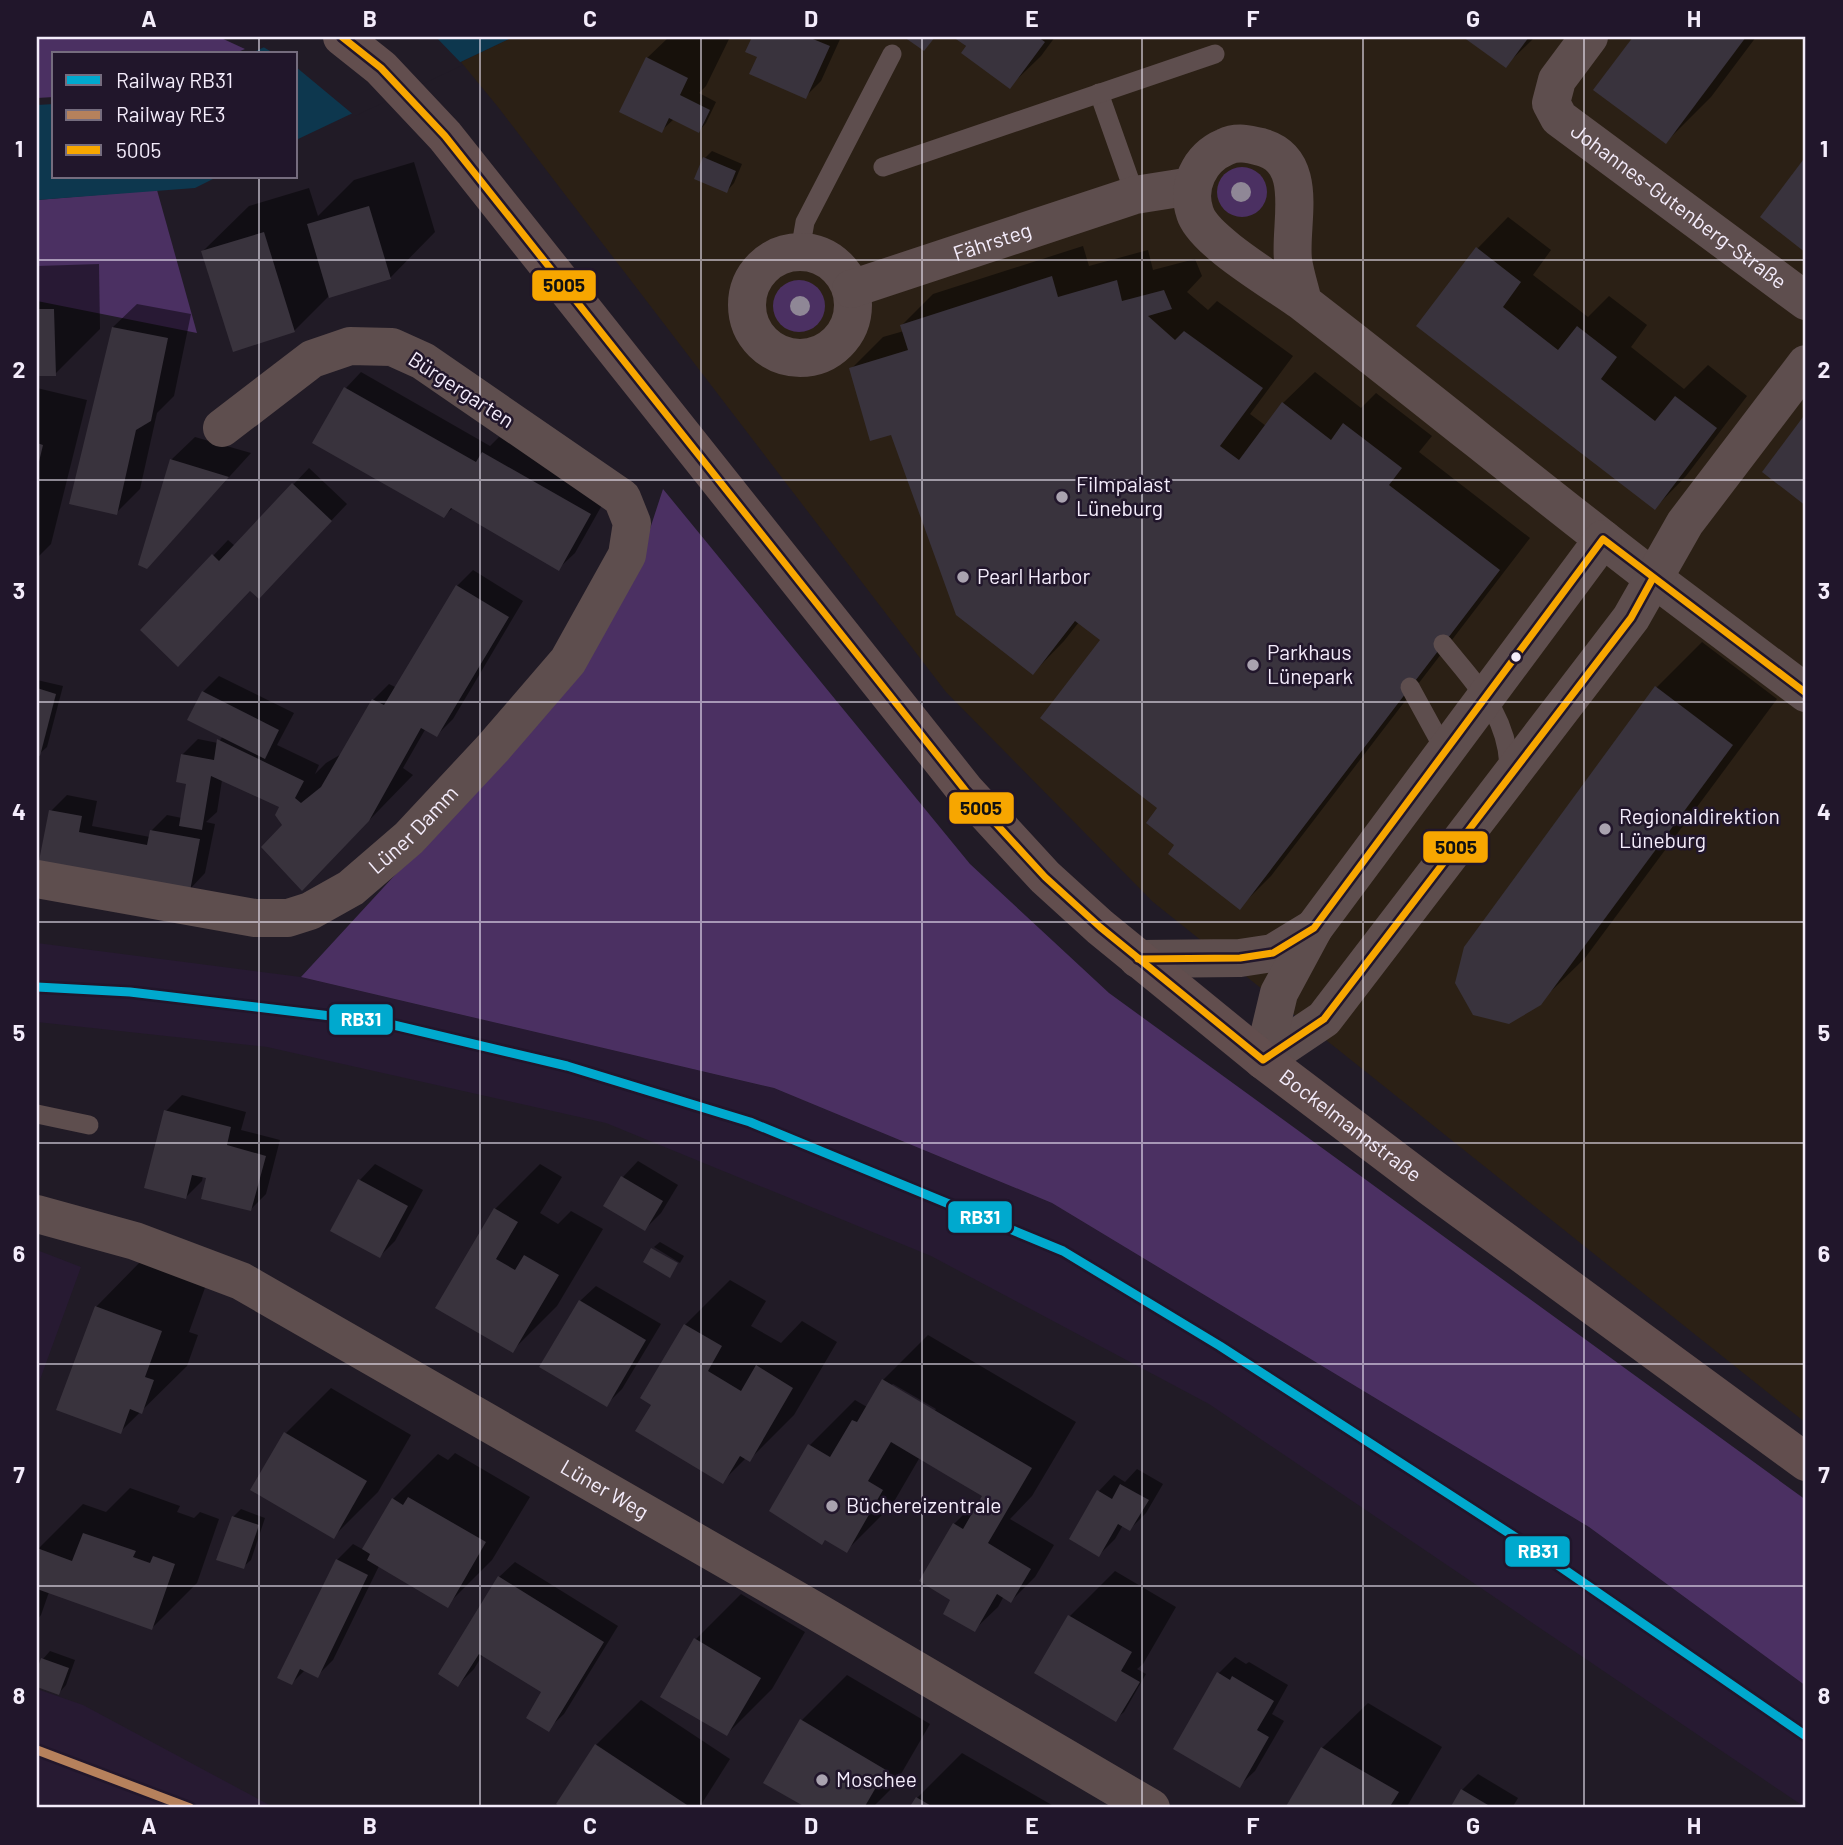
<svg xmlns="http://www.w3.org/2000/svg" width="1843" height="1845" font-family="Barlow,sans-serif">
  <rect width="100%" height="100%" fill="#211b26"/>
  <polygon fill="#2b2015" points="513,37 1806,37 1806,1423 1153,902 946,692 498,107 461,62"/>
  <g fill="#271a32">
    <polygon points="37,943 301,977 774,1088 1052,1203 1589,1527 1806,1686 1806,1808 1209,1404 931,1256 606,1123 267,1047 37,1022"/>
    <polygon points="37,1250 81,1267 37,1388"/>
    <polygon points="37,1689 83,1705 275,1808 37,1808"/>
  </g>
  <g fill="#4b3062">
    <polygon points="37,37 219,37 245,49 233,54 54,54 54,97 37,98"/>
    <circle cx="1242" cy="192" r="25"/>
    <polygon points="157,190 197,333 37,301 37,200"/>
    <circle cx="799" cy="306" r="26"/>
    <polygon points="663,489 970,864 1109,993 1806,1500 1806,1686 1589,1527 1052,1203 774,1088 301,977 582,672 633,581"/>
  </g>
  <g fill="#0d374e">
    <polygon points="285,37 513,37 296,140 296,54 250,54"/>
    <polygon points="54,104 54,177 217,177 195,188 37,200 37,105"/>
  </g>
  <polygon fill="#211b26" points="277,37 436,37 463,65 355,116 296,67 296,54 275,54 260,45"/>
  <g fill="#0007" fill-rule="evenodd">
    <polygon points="669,37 730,37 706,86 699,93 716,102 706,123 699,131 674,119 661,131 647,58"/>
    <polygon points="754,37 841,37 821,81 805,97 762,50 747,51"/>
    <polygon points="956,37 1055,37 1041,56 1009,87"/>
    <polygon points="1466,37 1535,37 1505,66"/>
    <polygon points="1635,37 1756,37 1711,97 1666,142 1596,90"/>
    <polygon points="712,151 742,164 734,183 727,191 705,158"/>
    <polygon points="414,162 435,232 390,278 329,296 294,331 203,251 249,206 309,188 318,216 354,180"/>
    <polygon points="1508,217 1551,250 1533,275 1588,317 1609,296 1647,325 1631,347 1684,389 1708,365 1747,396 1686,476 1655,508 1418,326 1477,249"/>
    <polygon points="1083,246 1089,266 1148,250 1153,270 1195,259 1202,276 1187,292 1208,310 1217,301 1293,356 1250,414 1266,426 1283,403 1315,372 1361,408 1376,393 1432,436 1419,452 1530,538 1271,876 1240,907 1177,845 1160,808 1102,640 1079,622 1064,641 1033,673 892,433 851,369 883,337 904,331 902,325 933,294"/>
    <polygon points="99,264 100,329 55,374 37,375 37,266"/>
    <polygon points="137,304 191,314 174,396 157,413 140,489 116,513 113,327"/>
    <polygon points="361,372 490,446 499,437 606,498 575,553 559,568 453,508 444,516 314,442 346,388"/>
    <polygon points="37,388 87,400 51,544 37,558"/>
    <polygon points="195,437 251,453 147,567 171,460"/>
    <polygon points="309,468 347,504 274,581 143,630 228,540 235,546"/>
    <polygon points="473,570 523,601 453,719 437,735 426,728 403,768 413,775 347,843 284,825 282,807 222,780 217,812 206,822 215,824 205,873 190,889 71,870 51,811 67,795 97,801 92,826 150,837 152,830 167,815 182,818 188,782 182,755 198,739 218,743 223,736 203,692 219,676 294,713 277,745 319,765 315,774 326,763 343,753 373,700 389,684 397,688 457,586"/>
    <polygon points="1702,642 1777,699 1585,958 1539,1003 1466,948 1657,687"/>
    <polygon points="37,680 63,686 47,747 39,754 37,753"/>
    <polygon points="182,1095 246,1112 241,1130 280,1140 266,1194 251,1209 208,1177 203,1176 202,1181 186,1197 166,1111"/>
    <polygon points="638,1161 678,1185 661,1213 645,1229 623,1177"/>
    <polygon points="375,1164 423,1190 395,1241 380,1256 360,1180"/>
    <polygon points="540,1164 562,1177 540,1213 558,1224 571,1211 603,1229 557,1306 512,1351 438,1307 495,1209"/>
    <polygon points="660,1242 684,1256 680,1263 654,1247"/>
    <polygon points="141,1261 206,1285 189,1332 198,1335 187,1366 120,1432 96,1307"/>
    <polygon points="730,1280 766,1301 751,1326 781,1343 802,1321 837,1342 794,1415 749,1460 746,1458 723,1481 653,1404 685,1325"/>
    <polygon points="596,1286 661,1324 622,1389 606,1405 580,1301"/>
    <path d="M928,1335L1076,1422L1032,1496L1010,1519L1054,1545L1035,1577L1011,1601L1004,1596L998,1607L974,1630L953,1600L954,1524L978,1500L981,1502L984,1495L920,1457L892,1505L847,1550L827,1538L822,1543L810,1445L855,1400L867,1407L883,1380ZM893,1384L936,1409L934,1412L890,1386Z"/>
    <polygon points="331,1388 411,1435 378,1492 333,1537 252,1489 286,1433"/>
    <polygon points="455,1453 530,1497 492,1560 447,1605 379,1566 333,1660 317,1676 305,1670 292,1683 337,1560 353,1544 364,1550 393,1499 438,1454 448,1460"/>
    <polygon points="1137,1469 1163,1484 1146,1513 1130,1529 1123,1525 1115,1539 1099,1555 1099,1491 1114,1475 1125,1482"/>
    <polygon points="130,1488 180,1506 177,1512 194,1518 200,1512 219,1519 197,1583 152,1628 49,1592 41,1615 37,1620 38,1549 83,1504 106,1512"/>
    <polygon points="241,1509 265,1518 251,1560 243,1567 233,1517"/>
    <polygon points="515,1562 618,1626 564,1714 548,1729 544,1692 483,1654 474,1669 458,1685 499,1577"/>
    <polygon points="1115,1571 1176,1607 1143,1664 1137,1669 1146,1674 1124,1712 1116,1719 1036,1673 1070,1616"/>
    <polygon points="741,1594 805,1632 772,1689 727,1734 696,1639"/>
    <polygon points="50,1651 75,1660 66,1685 59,1693 37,1685 37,1675 43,1659"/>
    <polygon points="1235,1657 1246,1664 1249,1662 1288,1685 1272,1714 1284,1721 1255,1771 1239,1786 1175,1749 1219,1673"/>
    <polygon points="847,1675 930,1724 894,1786 872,1808 810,1808 766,1782 802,1720"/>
    <polygon points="641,1700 730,1759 699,1808 566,1808 559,1803 596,1745"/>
    <polygon points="1368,1703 1442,1747 1406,1808 1287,1808 1322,1748"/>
    <polygon points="962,1753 1057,1808 911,1808 917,1798"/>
    <polygon points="1478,1774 1518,1798 1512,1808 1452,1808 1462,1790"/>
  </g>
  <g fill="#39333d">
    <polygon points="752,37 808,37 830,46 806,99 749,74 757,57 745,52"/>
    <polygon points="904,37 935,37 924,51"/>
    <polygon points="953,37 1038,37 1045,42 1010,89 961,53 966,46"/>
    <polygon points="1463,37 1529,37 1506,68"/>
    <polygon points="1633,37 1746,37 1666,144 1593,90"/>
    <polygon points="646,57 688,78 680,95 710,110 699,133 669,118 662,133 619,112"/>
    <polygon points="1806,156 1806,253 1760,217"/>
    <polygon points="703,157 736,171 727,193 694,179"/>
    <polygon points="369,206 391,279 329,298 307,224"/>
    <polygon points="264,232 295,332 233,352 201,251"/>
    <polygon points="1476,247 1521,282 1503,307 1558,350 1577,326 1617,357 1601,379 1655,421 1675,396 1717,428 1655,510 1416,326"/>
    <polygon points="1052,276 1058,297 1117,280 1122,301 1164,290 1172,309 1148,316 1175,340 1184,331 1263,388 1220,446 1239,460 1282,402 1331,440 1343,423 1402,468 1389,485 1500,570 1240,910 1168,854 1174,845 1146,823 1157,808 1040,718 1100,640 1075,621 1033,675 956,615 891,435 870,441 849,368 908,350 900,325"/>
    <polygon points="37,309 54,309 56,376 37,376"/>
    <polygon points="112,327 168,338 151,421 136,430 117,515 69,504"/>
    <polygon points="344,387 476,462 482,452 591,514 559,571 451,508 444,518 312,443"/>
    <polygon points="1806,413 1806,506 1762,472"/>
    <polygon points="37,443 43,445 38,466 37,466"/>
    <polygon points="170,459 229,477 147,569 138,565"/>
    <polygon points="292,483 332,521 259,599 250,591 178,667 140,630 212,554 219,561"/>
    <polygon points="456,585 509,617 437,737 421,728 369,821 302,891 261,847 282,825 275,815 279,807 211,776 202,830 179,826 186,784 176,782 181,754 214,760 217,739 304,781 295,798 301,803 321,787 372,699 384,705"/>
    <polygon points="1655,686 1733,745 1541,1005 1509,1024 1473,1015 1455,983 1464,947"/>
    <polygon points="37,688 56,694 40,756 37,755"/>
    <polygon points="202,691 279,730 265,759 187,720"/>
    <polygon points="49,810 82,816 79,832 147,845 150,830 200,839 190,891 38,866"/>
    <polygon points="164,1110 231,1127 227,1145 266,1156 251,1211 201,1199 206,1178 192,1175 186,1199 144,1188"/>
    <polygon points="621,1176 663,1201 645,1231 603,1206"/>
    <polygon points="358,1179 408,1206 380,1258 330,1231"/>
    <polygon points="494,1208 518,1222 496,1259 515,1270 524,1255 559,1275 513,1353 435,1308"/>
    <polygon points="651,1248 678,1263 670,1278 643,1262"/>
    <polygon points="579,1300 646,1340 607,1407 539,1367"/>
    <polygon points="95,1306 162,1331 145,1377 154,1380 142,1414 130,1409 121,1434 56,1410"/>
    <polygon points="684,1324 722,1346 708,1371 741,1391 756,1365 793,1388 750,1462 740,1456 723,1484 635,1431 651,1405 640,1398"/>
    <polygon points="882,1379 1032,1468 988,1543 1031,1569 1011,1603 997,1594 975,1632 943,1614 950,1600 919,1581 953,1523 963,1529 982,1496 948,1476 891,1442 868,1481 883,1490 847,1553 825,1540 822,1545 769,1511 808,1444 830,1457 852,1420 857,1422"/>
    <polygon points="284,1432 367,1481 334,1539 250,1490"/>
    <polygon points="1120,1484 1149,1500 1130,1531 1118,1524 1099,1557 1069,1539 1097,1490 1112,1499"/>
    <polygon points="408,1497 486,1542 448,1608 367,1560 370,1554 362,1549 392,1498 403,1505"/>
    <polygon points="232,1516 259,1525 244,1569 216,1560"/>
    <polygon points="83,1533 136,1551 133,1557 150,1563 153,1556 175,1564 152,1630 37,1589 37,1548 72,1561"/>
    <polygon points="336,1559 368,1575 318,1678 300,1669 292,1685 277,1678"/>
    <polygon points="498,1576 604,1642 549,1732 526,1718 541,1692 479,1654 458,1687 438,1674"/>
    <polygon points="1068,1615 1132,1652 1121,1671 1140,1682 1116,1722 1034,1673"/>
    <polygon points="694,1638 761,1678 727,1736 660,1697"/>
    <polygon points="41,1658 69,1668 59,1695 37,1687 37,1670"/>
    <polygon points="1217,1672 1230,1680 1232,1676 1274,1701 1257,1730 1269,1737 1240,1788 1173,1749"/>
    <polygon points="800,1719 886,1770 864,1808 807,1808 763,1783"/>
    <polygon points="595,1744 687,1805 684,1808 563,1808 556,1804"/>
    <polygon points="1321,1747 1399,1792 1389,1808 1285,1808"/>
    <polygon points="1461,1789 1493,1808 1450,1808"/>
    <polygon points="916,1797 928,1804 935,1808 909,1808"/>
  </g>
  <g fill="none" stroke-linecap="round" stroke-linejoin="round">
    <g stroke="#5e4e4e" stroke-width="19">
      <polyline points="1099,93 1135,195"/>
      <polyline points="883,167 1215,54"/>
      <polyline points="800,251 805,222 892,54"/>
      <path d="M1443,644C1476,685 1510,717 1509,773"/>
      <polyline points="1410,687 1445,751"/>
      <polyline points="37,1114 89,1125"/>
    </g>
    <g stroke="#5e4e4e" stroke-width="38">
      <path id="s1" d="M1589,37L1557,80L1551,103L1559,118L1806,301"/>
      <circle cx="800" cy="305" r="53"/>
      <path id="s2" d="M851,289L1135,195L1192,186"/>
      <path d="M1303,302C1300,289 1295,274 1293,260C1289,223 1311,161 1261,147C1249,144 1237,141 1225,147C1199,158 1186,187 1195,213C1204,242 1280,285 1305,304C1422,394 1535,487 1652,577C1703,616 1755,654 1806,693"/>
      <path id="s3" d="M37,879L255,918H288L310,911L351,888L409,838L493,748L568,661L627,555L632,523L622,498L423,361L392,347L350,346L312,359L222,428"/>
      <polyline points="1138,959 1240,958 1273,953 1314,928"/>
      <polyline points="1263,1060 1324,1019 1631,618 1685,523 1806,364"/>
      <polyline points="1263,1060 1279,993 1314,928 1603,539"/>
      <path id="s4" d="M37,1214L135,1241L241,1281L812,1609L1151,1808"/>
    </g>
    <path stroke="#624e4e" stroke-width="38" id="s5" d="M342,37L381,68L445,136L965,790L1045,877L1100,927L1263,1060L1432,1188L1806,1462"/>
    <defs>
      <g id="bus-1">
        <polyline points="342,37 381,68 445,136 965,790 1045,877 1100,927 1263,1060 1324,1019 1631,618 1653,578"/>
        <polyline points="1138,959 1240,958 1273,953 1314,928 1603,539 1806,693"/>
      </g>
    </defs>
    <use href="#bus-1" stroke="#21162b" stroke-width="12"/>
    <use href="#bus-1" stroke="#f7a600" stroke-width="7"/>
    <defs>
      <polyline id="rail-1" points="37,987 130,992 381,1022 567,1066 750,1122 1063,1251 1220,1346 1549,1559 1806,1736"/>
      <polyline id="rail-2" points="37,1750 190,1808"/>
    </defs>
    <use href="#rail-1" stroke="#21162b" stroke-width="14"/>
    <use href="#rail-2" stroke="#21162b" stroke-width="14"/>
    <use href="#rail-1" stroke="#00a9ce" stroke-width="9"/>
    <use href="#rail-2" stroke="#b6815c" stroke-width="9"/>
  </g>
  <g fill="#8f8796">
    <circle cx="1241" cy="192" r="10"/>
    <circle cx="800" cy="306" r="10"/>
  </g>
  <path fill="none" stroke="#f4ecfb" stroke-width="2" stroke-opacity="0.55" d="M259,37V54M480,37V1808M701,37V1808M922,37V1808M1142,37V1808M1363,37V1808M1584,37V1808M259,177V1808M37,260H1806M37,480H1806M37,702H1806M37,922H1806M37,1143H1806M37,1364H1806M37,1586H1806"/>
  <g fill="#aaa3b0" stroke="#21162b" stroke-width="2.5">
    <circle cx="1062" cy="497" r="7"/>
    <circle cx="963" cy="577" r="7"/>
    <circle cx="1253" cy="665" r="7"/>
    <circle cx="1605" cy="829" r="7"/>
    <circle cx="832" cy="1506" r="7"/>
    <circle cx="822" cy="1780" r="7"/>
  </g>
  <circle fill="#f4ecfb" stroke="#21162b" stroke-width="2.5" cx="1516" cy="657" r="6"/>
  <g text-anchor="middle" stroke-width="5" stroke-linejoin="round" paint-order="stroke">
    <g font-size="21" fill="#f4ecfb" stroke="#21162b">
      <text dy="7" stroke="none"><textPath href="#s1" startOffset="243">Johannes-Gutenberg-Straße</textPath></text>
      <text dy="7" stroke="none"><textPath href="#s2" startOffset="149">Fährsteg</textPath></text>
      <text transform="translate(461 390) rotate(33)" y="7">Bürgergarten</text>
      <text dy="7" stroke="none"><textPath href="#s3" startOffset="410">Lüner Damm</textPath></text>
      <text dy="7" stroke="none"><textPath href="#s5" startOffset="1491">Bockelmannstraße</textPath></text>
      <text dy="7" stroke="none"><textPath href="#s4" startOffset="634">Lüner Weg</textPath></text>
    </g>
    <g font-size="21" fill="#f4ecfb" stroke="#21162b" text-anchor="start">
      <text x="1076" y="492">Filmpalast<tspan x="1076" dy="24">Lüneburg</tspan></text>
      <text x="977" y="584">Pearl Harbor</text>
      <text x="1267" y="660">Parkhaus<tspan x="1267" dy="24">Lünepark</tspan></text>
      <text x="1619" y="824">Regionaldirektion<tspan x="1619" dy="24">Lüneburg</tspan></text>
      <text x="846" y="1513">Büchereizentrale</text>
      <text x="836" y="1787">Moschee</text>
    </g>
  </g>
  <g stroke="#21162b" stroke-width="2.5">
    <rect x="531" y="269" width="66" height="33" rx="7" fill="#f7a600"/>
    <rect x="948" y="791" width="67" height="34" rx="7" fill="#f7a600"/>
    <rect x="1422" y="830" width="67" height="34" rx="7" fill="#f7a600"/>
    <rect x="328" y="1003" width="66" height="33" rx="7" fill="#00a9ce"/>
    <rect x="947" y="1200" width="66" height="34" rx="7" fill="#00a9ce"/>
    <rect x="1504" y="1535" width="67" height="33" rx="7" fill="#00a9ce"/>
  </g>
  <g font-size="19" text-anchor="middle" font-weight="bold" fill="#fff">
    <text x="361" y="1026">RB31</text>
    <text x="980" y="1224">RB31</text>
    <text x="1538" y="1558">RB31</text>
  </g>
  <g font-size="19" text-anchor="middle" font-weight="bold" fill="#111">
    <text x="564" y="292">5005</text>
    <text x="981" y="815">5005</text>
    <text x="1456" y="854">5005</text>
  </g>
  <rect width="1843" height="1845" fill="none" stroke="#21162b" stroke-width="77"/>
  <rect x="52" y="52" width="245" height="126" fill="#21162b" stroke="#756c7e" stroke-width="2"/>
  <rect x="66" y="75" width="35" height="10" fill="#00a9ce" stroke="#756c7e" stroke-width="2"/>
  <text x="116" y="88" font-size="21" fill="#f4ecfb">Railway RB31</text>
  <rect x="66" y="110" width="35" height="10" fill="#b6815c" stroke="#756c7e" stroke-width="2"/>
  <text x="116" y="122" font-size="21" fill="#f4ecfb">Railway RE3</text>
  <rect x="66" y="145" width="35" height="10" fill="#f7a600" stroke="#756c7e" stroke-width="2"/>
  <text x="116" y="158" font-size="21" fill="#f4ecfb">5005</text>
  <rect x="38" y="38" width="1766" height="1768" fill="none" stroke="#f4ecfb" stroke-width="2.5"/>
  <g font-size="23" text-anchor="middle" font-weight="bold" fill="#f4ecfb">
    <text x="149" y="27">A</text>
    <text x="370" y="27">B</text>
    <text x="590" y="27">C</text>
    <text x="811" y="27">D</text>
    <text x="1032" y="27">E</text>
    <text x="1253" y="27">F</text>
    <text x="1473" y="27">G</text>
    <text x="1694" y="27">H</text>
    <text x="19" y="157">1</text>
    <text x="1824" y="157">1</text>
    <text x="19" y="378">2</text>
    <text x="1824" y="378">2</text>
    <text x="19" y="599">3</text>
    <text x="1824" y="599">3</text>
    <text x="19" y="820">4</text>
    <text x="1824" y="820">4</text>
    <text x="19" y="1041">5</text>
    <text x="1824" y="1041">5</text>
    <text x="19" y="1262">6</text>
    <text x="1824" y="1262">6</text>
    <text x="19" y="1483">7</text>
    <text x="1824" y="1483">7</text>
    <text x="19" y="1704">8</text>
    <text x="1824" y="1704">8</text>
    <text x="149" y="1834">A</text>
    <text x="370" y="1834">B</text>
    <text x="590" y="1834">C</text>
    <text x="811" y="1834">D</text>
    <text x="1032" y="1834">E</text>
    <text x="1253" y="1834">F</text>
    <text x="1473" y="1834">G</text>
    <text x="1694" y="1834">H</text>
  </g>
</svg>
